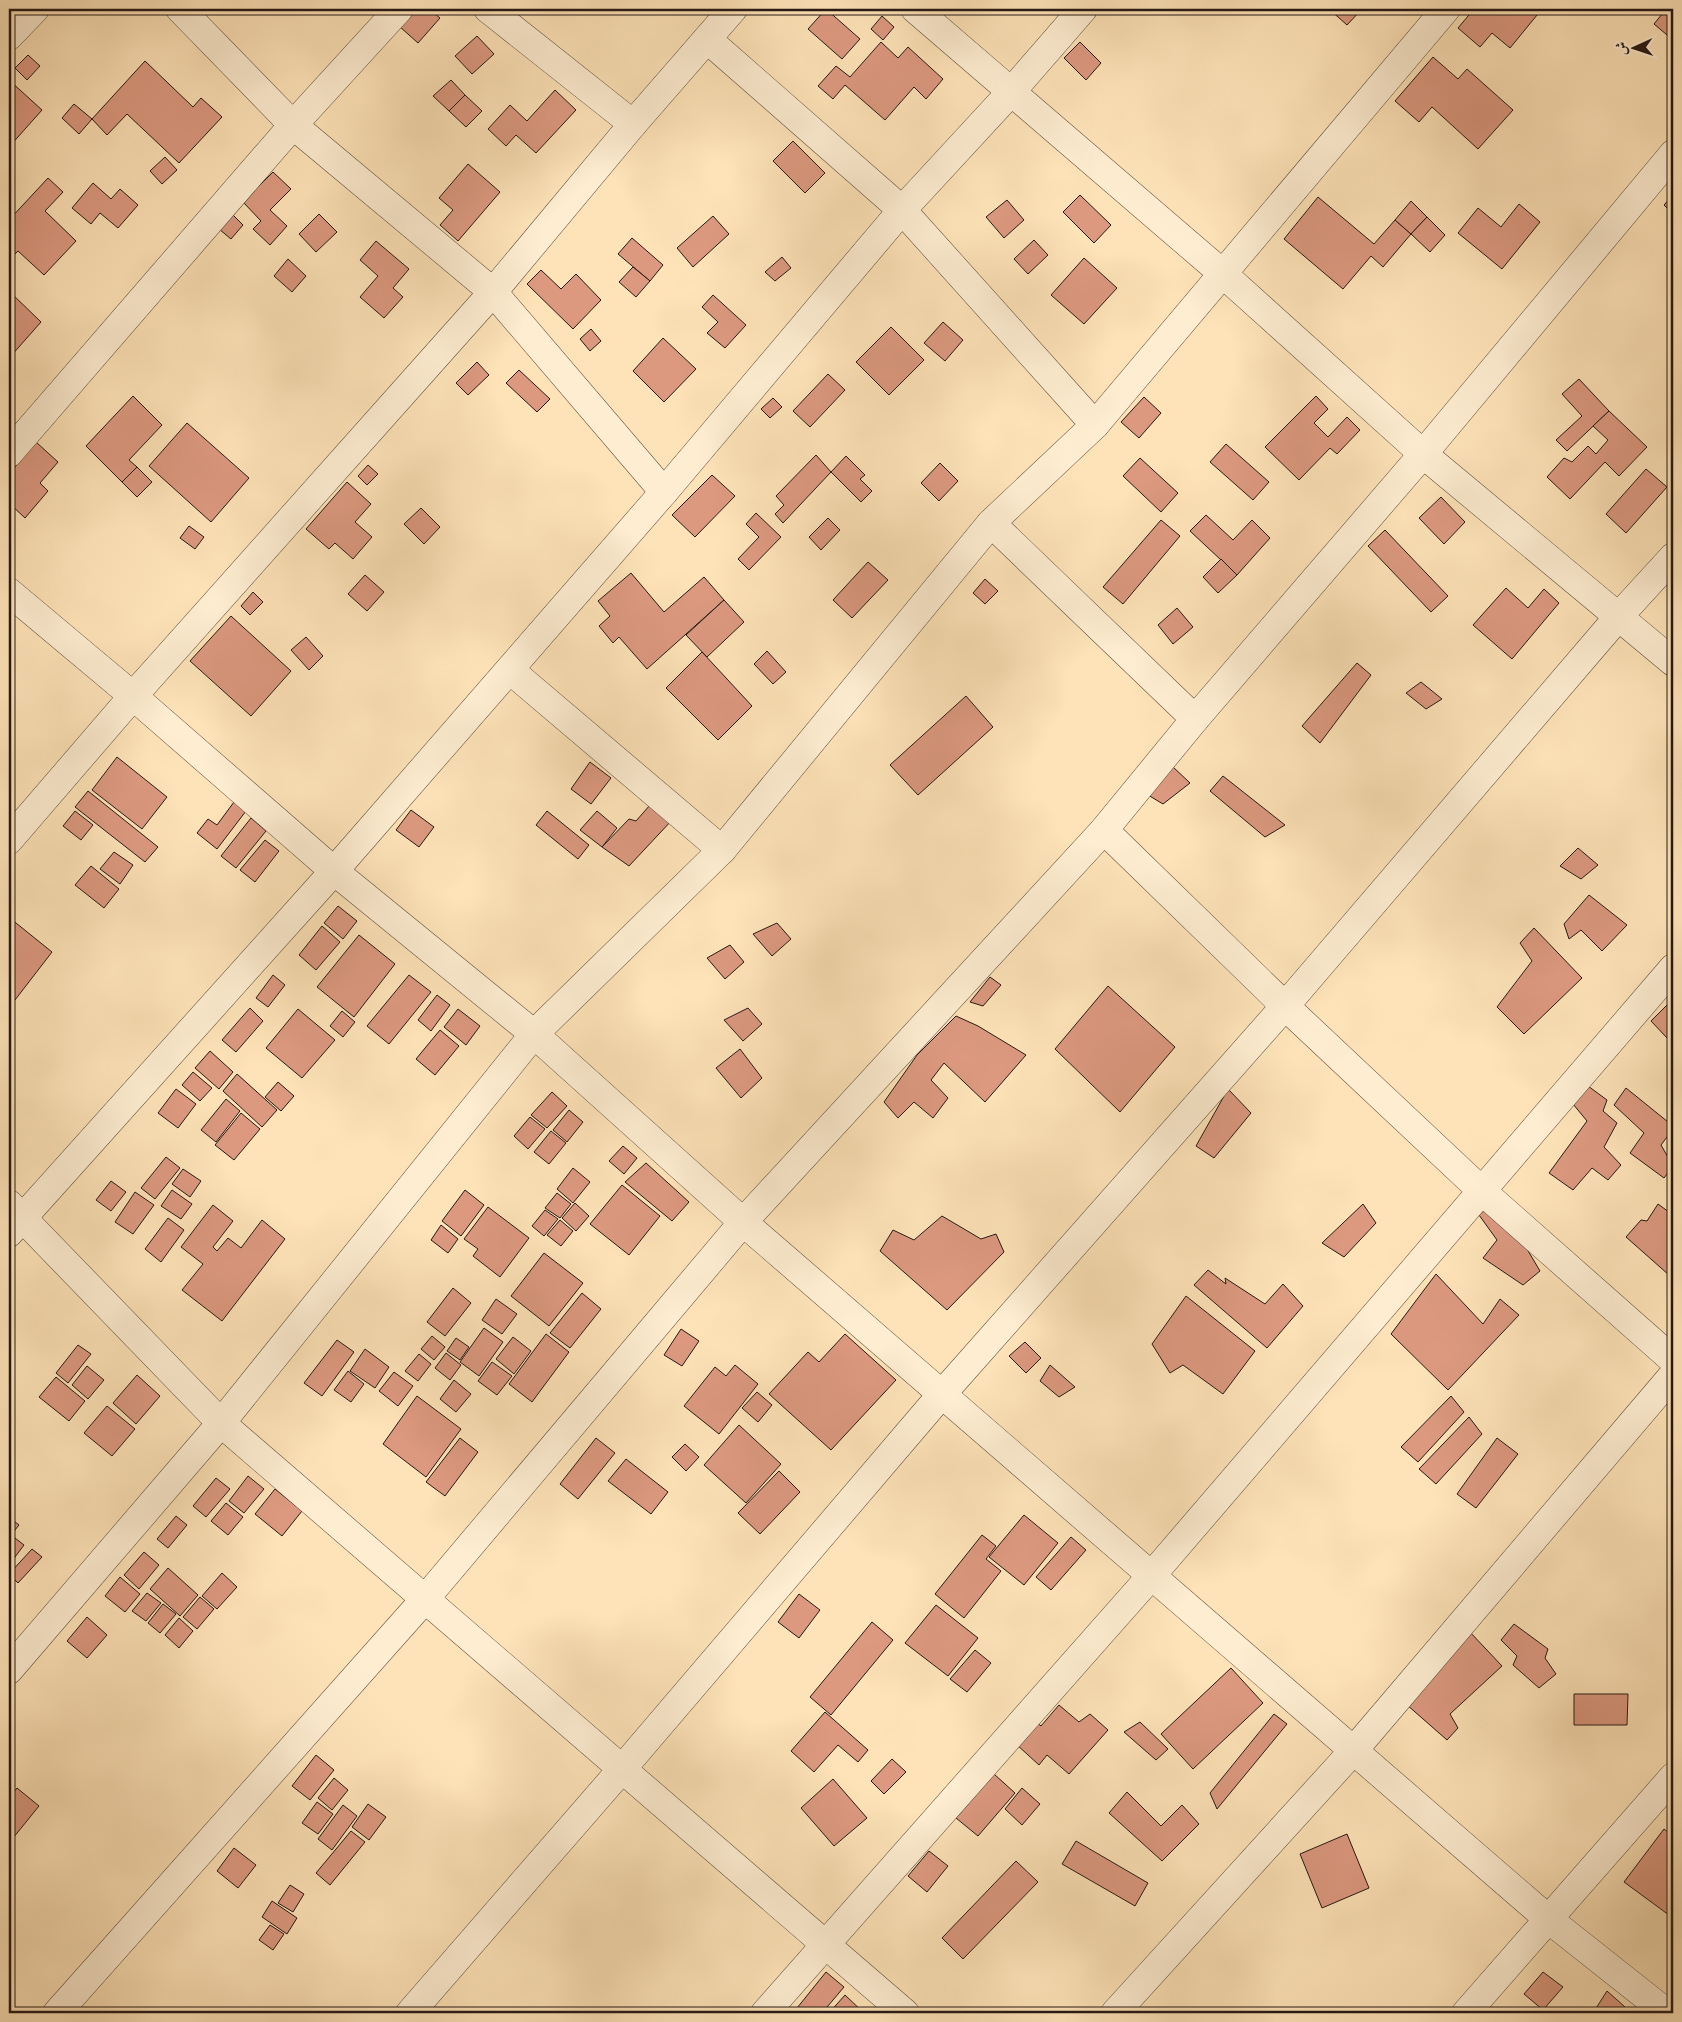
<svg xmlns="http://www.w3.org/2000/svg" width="1682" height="2022" font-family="Alegreya,Amiri,serif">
  <rect width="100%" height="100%" fill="#fee3b8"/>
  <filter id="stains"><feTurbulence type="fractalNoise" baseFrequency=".004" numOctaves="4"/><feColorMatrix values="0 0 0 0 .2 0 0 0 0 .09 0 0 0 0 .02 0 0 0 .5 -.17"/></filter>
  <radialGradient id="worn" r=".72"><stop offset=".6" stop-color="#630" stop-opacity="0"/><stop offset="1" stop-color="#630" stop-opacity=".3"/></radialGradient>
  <g fill="#dc9980" stroke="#261914">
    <polygon points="413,9 429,9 440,18 418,43 399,26"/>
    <polygon points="826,9 860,39 842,59 808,29"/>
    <polygon points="1329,9 1362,9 1347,25"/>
    <polygon points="1474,9 1542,9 1510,48 1492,33 1480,47 1458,28"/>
    <polygon points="1666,9 1673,9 1673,40 1654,24"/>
    <polygon points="882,16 894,27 883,40 871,29"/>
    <polygon points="477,36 494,54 472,74 455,56"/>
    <polygon points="881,42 898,58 908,47 943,79 926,99 914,87 885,120 845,85 833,99 818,86 836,66 850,77"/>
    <polygon points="1080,42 1101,63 1086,80 1064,58"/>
    <polygon points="28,55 40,66 27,80 15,68"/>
    <polygon points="1433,57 1458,79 1467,69 1513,110 1478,149 1432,107 1419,122 1395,101"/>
    <polygon points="145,61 193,107 201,98 222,117 179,163 127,114 107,135 92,119"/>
    <polygon points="9,80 42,110 9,147"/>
    <polygon points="451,80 465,95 449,111 433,96"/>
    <polygon points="555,90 576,110 536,153 516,135 506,146 488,129 510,105 527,121"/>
    <polygon points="465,95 482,111 466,127 449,111"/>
    <polygon points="74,104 92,119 79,134 62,118"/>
    <polygon points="793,141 825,173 805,193 773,161"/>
    <polygon points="165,157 177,170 162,184 150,171"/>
    <polygon points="468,164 500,192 458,241 440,225 453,210 439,198"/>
    <polygon points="273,172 291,189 270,210 287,226 270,245 253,229 261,221 243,202"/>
    <polygon points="48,178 63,192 45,211 76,241 44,275 18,251 9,260 9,220"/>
    <polygon points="93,183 111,199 120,189 138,205 118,228 100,213 91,224 72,208"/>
    <polygon points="1080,195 1111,225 1094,243 1063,212"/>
    <polygon points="1673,195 1673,214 1664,205"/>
    <polygon points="1318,197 1374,244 1395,220 1411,234 1383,267 1371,256 1343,289 1284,239"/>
    <polygon points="1007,200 1024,220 1004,238 986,217"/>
    <polygon points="1411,201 1427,217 1411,234 1395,220"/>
    <polygon points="1519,204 1540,222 1502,269 1458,233 1478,208 1501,227"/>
    <polygon points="232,214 243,225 231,239 219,229"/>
    <polygon points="319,214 337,232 316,252 299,234"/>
    <polygon points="713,216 729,234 693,267 677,248"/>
    <polygon points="1427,217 1445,235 1430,252 1411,234"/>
    <polygon points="632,238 663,265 650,281 618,254"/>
    <polygon points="1034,240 1048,255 1028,274 1014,259"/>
    <polygon points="376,241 409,269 393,288 403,297 384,318 360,297 378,276 360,260"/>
    <polygon points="782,257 791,268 775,281 765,272"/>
    <polygon points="1084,258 1117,288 1084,324 1051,295"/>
    <polygon points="288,259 306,276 292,292 274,276"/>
    <polygon points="633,267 650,281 636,297 619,282"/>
    <polygon points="541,270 561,289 576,274 601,300 573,329 527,284"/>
    <polygon points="9,291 41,322 10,357 9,356"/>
    <polygon points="713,295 746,325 725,348 707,333 718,322 702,307"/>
    <polygon points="943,322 963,340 945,361 924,343"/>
    <polygon points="891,327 924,360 889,395 856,362"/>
    <polygon points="591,329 601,341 590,351 580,339"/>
    <polygon points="663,338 696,369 664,402 633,371"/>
    <polygon points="477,362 489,375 468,395 456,383"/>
    <polygon points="519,370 550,399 537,412 506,383"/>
    <polygon points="828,374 845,390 810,427 793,411"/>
    <polygon points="1579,379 1609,411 1567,451 1556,440 1582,416 1562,394"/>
    <polygon points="133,396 162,425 129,460 137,467 122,482 86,446"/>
    <polygon points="1316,396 1328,409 1314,423 1328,437 1347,417 1360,430 1337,454 1330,448 1299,480 1265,447"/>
    <polygon points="1144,397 1161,413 1139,438 1121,422"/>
    <polygon points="773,398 782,407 770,418 761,409"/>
    <polygon points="1609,411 1647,447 1619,476 1605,462 1570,499 1547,477 1564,458 1572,462 1588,446 1596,454 1608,440 1593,426"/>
    <polygon points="187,423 249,478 211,522 149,466"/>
    <polygon points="36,442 58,462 40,483 48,491 25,518 9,503 9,474"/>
    <polygon points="1226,444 1269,482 1253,500 1210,462"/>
    <polygon points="816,455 831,472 783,523 775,514 784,505 776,496"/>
    <polygon points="846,456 865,475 860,479 872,491 861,502 831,472"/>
    <polygon points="1140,458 1178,493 1161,512 1123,476"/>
    <polygon points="940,463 958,481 939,501 921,483"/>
    <polygon points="368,465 378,474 367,485 358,476"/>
    <polygon points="137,467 152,482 137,497 122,482"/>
    <polygon points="1646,469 1667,487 1626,533 1606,514"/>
    <polygon points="712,475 735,496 695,537 672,515"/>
    <polygon points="347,482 371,504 355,522 372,537 353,559 335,543 329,549 306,529"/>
    <polygon points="1441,497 1465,522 1444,544 1419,518"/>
    <polygon points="421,508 440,527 424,544 404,524"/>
    <polygon points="756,513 781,537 749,570 738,559 759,537 746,524"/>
    <polygon points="1206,515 1233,540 1252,520 1270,538 1237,575 1190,531"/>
    <polygon points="828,518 840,530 821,550 809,537"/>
    <polygon points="1161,520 1180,536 1123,604 1103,587"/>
    <polygon points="189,526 204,537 195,549 180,538"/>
    <polygon points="1385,530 1448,596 1431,612 1368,546"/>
    <polygon points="1221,559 1237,575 1218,593 1203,577"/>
    <polygon points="868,562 888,580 852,618 833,600"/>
    <polygon points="631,573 664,612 704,577 724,600 647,669 619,637 613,643 599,626 610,616 598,601"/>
    <polygon points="365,575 384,592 367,611 348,594"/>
    <polygon points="985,579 998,591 985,604 973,593"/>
    <polygon points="1506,588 1528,608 1544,589 1559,603 1512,659 1473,625"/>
    <polygon points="253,592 263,602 250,615 241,606"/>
    <polygon points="724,600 744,622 707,657 686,635"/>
    <polygon points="1177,608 1193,627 1173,644 1158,625"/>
    <polygon points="231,616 291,671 251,716 190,661"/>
    <polygon points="306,637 323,656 309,670 291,650"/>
    <polygon points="767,651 786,672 773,684 754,664"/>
    <polygon points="702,652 752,706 718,740 666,688"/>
    <polygon points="1357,663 1371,675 1320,743 1302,726"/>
    <polygon points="1421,682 1442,699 1426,709 1406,693"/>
    <polygon points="966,696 993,727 918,795 890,765"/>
    <polygon points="117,757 167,797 142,829 92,790"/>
    <polygon points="590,762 611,778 591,804 571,789"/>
    <polygon points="1172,766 1190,783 1163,804 1148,795"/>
    <polygon points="1223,776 1285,825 1265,837 1210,791"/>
    <polygon points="88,791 158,847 145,862 75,807"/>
    <polygon points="234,802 246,811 217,849 197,833 208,819 217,825"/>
    <polygon points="650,805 673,819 629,866 602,847 629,819 636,821"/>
    <polygon points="411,810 434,827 419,847 396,830"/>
    <polygon points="75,811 93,825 81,840 63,826"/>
    <polygon points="547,811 589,845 578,859 536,825"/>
    <polygon points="597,811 617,828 602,847 580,830"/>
    <polygon points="251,818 266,831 236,868 221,856"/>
    <polygon points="265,840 279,851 255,882 240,870"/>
    <polygon points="1578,848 1598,865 1581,879 1560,866"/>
    <polygon points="114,852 133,865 120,884 100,869"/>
    <polygon points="91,866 119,889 104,908 75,885"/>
    <polygon points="1589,895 1627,925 1602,951 1581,930 1569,939 1564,924"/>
    <polygon points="338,906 357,921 343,939 324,923"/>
    <polygon points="11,919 52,952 15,1000 9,995 9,922"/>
    <polygon points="777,923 791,939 772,956 753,934"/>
    <polygon points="322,926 340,942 316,970 299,955"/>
    <polygon points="1534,928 1582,978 1524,1034 1497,1007 1532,961 1520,943"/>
    <polygon points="359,935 395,964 354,1017 317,987"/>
    <polygon points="730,945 744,962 725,979 707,958"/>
    <polygon points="273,975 285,985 268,1007 256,998"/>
    <polygon points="409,975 431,992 389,1044 367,1026"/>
    <polygon points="990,977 1001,985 983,1006 970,1002"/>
    <polygon points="1108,986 1175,1047 1120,1112 1055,1049"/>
    <polygon points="437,995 450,1005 431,1031 418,1020"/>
    <polygon points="1673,999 1673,1034 1668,1039 1651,1021"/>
    <polygon points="250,1008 263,1021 236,1052 222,1040"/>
    <polygon points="748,1008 762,1024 743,1041 724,1020"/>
    <polygon points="298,1009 335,1040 302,1078 266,1048"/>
    <polygon points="458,1009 480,1026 466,1045 444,1027"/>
    <polygon points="342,1011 355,1022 343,1037 330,1026"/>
    <polygon points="956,1016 978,1026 1026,1055 985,1102 944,1063 931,1080 948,1098 933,1118 914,1102 898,1118 884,1102 917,1055"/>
    <polygon points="440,1030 459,1046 435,1075 416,1059"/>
    <polygon points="740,1049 762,1078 741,1098 716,1068"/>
    <polygon points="210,1051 233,1072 219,1089 195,1068"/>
    <polygon points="193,1072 212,1088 200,1101 182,1085"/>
    <polygon points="237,1074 277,1110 262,1127 223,1091"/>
    <polygon points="278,1082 294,1096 281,1111 265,1097"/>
    <polygon points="1588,1086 1607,1100 1603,1111 1617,1123 1604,1147 1621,1165 1608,1180 1592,1168 1573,1190 1549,1173 1587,1121 1573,1104"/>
    <polygon points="1626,1088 1673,1126 1673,1129 1661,1145 1673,1166 1664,1178 1630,1153 1644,1133 1614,1105"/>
    <polygon points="176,1089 196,1104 178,1128 158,1113"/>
    <polygon points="1228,1089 1251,1113 1214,1158 1196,1146"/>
    <polygon points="552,1092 567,1106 547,1128 531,1115"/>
    <polygon points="226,1099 240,1111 216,1142 201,1130"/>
    <polygon points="569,1110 583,1122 567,1142 553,1130"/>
    <polygon points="241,1113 260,1129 234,1160 215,1145"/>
    <polygon points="530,1117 545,1129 528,1149 514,1136"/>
    <polygon points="551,1131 566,1143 549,1164 534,1152"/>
    <polygon points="623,1146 637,1158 624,1174 609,1161"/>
    <polygon points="166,1157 180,1168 155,1199 141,1188"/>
    <polygon points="646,1163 689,1202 672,1221 625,1182"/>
    <polygon points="573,1168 590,1182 573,1203 557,1189"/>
    <polygon points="183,1169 201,1181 190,1197 172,1184"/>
    <polygon points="111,1181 126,1192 111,1211 96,1200"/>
    <polygon points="622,1185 660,1216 629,1255 590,1224"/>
    <polygon points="172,1190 192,1204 181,1219 161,1206"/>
    <polygon points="465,1190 484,1205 461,1236 442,1221"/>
    <polygon points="135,1192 154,1205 133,1234 115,1222"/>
    <polygon points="557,1193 571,1204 560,1218 545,1208"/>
    <polygon points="575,1203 589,1216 576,1231 562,1218"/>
    <polygon points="1363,1204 1376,1223 1344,1257 1322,1243"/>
    <polygon points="1491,1204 1533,1242 1527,1249 1540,1271 1523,1285 1483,1258 1497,1240 1479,1215"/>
    <polygon points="1658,1204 1673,1215 1673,1269 1669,1275 1626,1237 1641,1220 1647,1221"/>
    <polygon points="213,1205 233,1221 213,1247 217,1251 228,1238 241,1248 262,1220 285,1239 222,1321 182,1290 203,1264 181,1247"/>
    <polygon points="488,1207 529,1238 500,1277 473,1256 478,1249 464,1239"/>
    <polygon points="545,1210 558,1219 544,1236 532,1226"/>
    <polygon points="942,1216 981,1239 996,1234 1004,1252 947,1310 880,1251 893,1230 914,1240"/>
    <polygon points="168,1218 184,1230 161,1262 145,1249"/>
    <polygon points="560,1220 573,1231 561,1246 547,1235"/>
    <polygon points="441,1225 458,1239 448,1253 431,1240"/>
    <polygon points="544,1253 583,1283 549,1326 511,1296"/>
    <polygon points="1208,1270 1226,1284 1225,1278 1265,1304 1283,1284 1303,1306 1267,1348 1194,1285"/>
    <polygon points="1436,1274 1483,1324 1500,1299 1519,1315 1448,1390 1391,1334"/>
    <polygon points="453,1288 471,1303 445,1336 427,1322"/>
    <polygon points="582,1293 601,1309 570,1348 550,1333"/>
    <polygon points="1186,1296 1255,1351 1223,1394 1183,1365 1170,1373 1152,1344"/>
    <polygon points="496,1299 517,1314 502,1334 482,1320"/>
    <polygon points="484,1328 503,1342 479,1376 460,1362"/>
    <polygon points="681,1329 699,1341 682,1366 664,1355"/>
    <polygon points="546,1334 569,1352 532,1402 509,1384"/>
    <polygon points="845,1334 896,1380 831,1450 769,1394 808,1352 819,1362"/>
    <polygon points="432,1336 445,1347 434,1360 421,1349"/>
    <polygon points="513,1337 531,1351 514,1374 496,1359"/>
    <polygon points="456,1338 469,1347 460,1360 447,1351"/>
    <polygon points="337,1340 354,1352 322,1396 304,1383"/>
    <polygon points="1025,1342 1041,1358 1026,1373 1009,1356"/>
    <polygon points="78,1345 91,1354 68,1383 56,1373"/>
    <polygon points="365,1349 389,1367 375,1388 350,1371"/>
    <polygon points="446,1353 461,1365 450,1380 435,1368"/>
    <polygon points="419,1354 431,1364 418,1381 405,1371"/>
    <polygon points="492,1362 512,1376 497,1395 478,1381"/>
    <polygon points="735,1365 758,1384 719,1434 684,1406 715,1367 726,1376"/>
    <polygon points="1050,1365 1075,1387 1059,1397 1040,1381"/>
    <polygon points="87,1366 104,1380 88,1399 72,1385"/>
    <polygon points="348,1371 364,1384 351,1402 334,1390"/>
    <polygon points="394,1372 413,1386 398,1406 379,1391"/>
    <polygon points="137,1375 160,1396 136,1424 113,1403"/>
    <polygon points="56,1377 85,1401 69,1421 39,1397"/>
    <polygon points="454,1380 471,1394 456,1412 440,1399"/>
    <polygon points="757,1392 772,1405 758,1422 742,1408"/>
    <polygon points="417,1396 461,1429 426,1477 383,1444"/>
    <polygon points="1451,1396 1464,1412 1418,1462 1401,1447"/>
    <polygon points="107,1406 135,1429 112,1456 84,1433"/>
    <polygon points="1469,1417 1482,1434 1436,1484 1419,1469"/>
    <polygon points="739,1425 781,1464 746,1503 704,1465"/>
    <polygon points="460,1438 478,1452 445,1496 426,1482"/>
    <polygon points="596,1438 615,1453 578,1499 560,1484"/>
    <polygon points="1497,1438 1518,1454 1476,1508 1457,1494"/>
    <polygon points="685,1444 699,1457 686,1471 672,1457"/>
    <polygon points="626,1459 668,1492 651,1514 608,1481"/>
    <polygon points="779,1471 800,1492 760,1534 738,1513"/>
    <polygon points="248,1476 264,1489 244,1513 229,1501"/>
    <polygon points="216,1478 230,1489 206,1517 193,1506"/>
    <polygon points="275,1489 302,1511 282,1536 255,1514"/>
    <polygon points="226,1503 243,1517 228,1535 211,1521"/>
    <polygon points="1024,1515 1058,1543 1024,1585 989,1557"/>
    <polygon points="176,1516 187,1525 168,1548 157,1539"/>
    <polygon points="9,1517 19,1525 11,1535 24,1545 9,1565"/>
    <polygon points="982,1535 996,1546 986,1559 1001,1571 964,1618 935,1594"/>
    <polygon points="1071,1537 1086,1550 1051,1590 1036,1577"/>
    <polygon points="32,1549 42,1557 18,1583 9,1574"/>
    <polygon points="144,1552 159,1565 139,1589 124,1575"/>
    <polygon points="168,1568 198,1595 180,1616 150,1589"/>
    <polygon points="222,1573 237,1587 217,1609 202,1596"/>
    <polygon points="120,1577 140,1594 125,1612 105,1596"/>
    <polygon points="147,1593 161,1603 146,1621 132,1611"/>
    <polygon points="799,1594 820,1610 799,1638 778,1622"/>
    <polygon points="200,1597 214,1609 197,1629 183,1617"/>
    <polygon points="163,1604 176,1614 160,1633 148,1623"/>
    <polygon points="936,1605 978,1638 948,1676 905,1643"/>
    <polygon points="87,1617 107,1635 87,1658 67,1641"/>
    <polygon points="179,1618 193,1631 179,1648 165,1635"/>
    <polygon points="872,1622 893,1640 831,1715 810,1697"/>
    <polygon points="1514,1624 1548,1649 1545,1658 1556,1674 1539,1688 1513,1665 1517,1656 1501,1640"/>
    <polygon points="1468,1630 1502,1666 1450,1714 1458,1728 1447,1740 1406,1704"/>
    <polygon points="975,1650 991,1663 967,1692 950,1679"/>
    <polygon points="1231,1668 1263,1703 1193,1769 1161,1734"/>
    <polygon points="1574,1694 1628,1694 1627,1725 1574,1725"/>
    <polygon points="1059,1705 1079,1722 1090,1714 1108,1730 1069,1774 1047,1755 1039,1765 1016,1744 1035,1721 1041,1726"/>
    <polygon points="825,1712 868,1750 858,1762 838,1745 814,1772 791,1751"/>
    <polygon points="1274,1714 1287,1724 1217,1809 1210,1793"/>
    <polygon points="1140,1722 1168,1749 1156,1760 1124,1732"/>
    <polygon points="316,1755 334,1770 310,1800 292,1786"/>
    <polygon points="892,1759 906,1772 884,1794 871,1781"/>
    <polygon points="994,1774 1015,1793 978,1836 956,1818"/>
    <polygon points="334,1778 348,1790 332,1810 318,1798"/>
    <polygon points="833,1779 867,1818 834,1846 801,1808"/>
    <polygon points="17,1788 39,1806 9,1843 9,1798"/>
    <polygon points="1022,1788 1040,1804 1022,1825 1005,1809"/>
    <polygon points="1127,1792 1161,1826 1182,1805 1199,1824 1162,1861 1109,1813"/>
    <polygon points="317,1802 333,1814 318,1834 302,1823"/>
    <polygon points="368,1804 386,1817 369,1840 352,1827"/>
    <polygon points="343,1805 357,1816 332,1850 318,1839"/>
    <polygon points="1664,1829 1673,1836 1673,1918 1624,1882"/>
    <polygon points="351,1831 365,1842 330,1885 316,1873"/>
    <polygon points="1347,1834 1369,1888 1322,1908 1300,1854"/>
    <polygon points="1076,1841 1148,1883 1135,1906 1062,1864"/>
    <polygon points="234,1848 256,1865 238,1888 217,1871"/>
    <polygon points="929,1851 948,1866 927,1892 908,1876"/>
    <polygon points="1016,1861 1038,1882 963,1959 942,1938"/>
    <polygon points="290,1885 304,1894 293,1912 278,1903"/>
    <polygon points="272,1901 297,1918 287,1934 262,1917"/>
    <polygon points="270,1925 284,1934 273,1950 259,1940"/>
    <polygon points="826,1972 844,1987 822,2013 793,2013"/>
    <polygon points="1543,1972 1563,1987 1543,2010 1524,1994"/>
    <polygon points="1607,1991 1625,2007 1620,2013 1593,2013"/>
    <polygon points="845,1995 864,2013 829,2013"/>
  </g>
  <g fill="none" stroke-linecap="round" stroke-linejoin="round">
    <defs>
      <g id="minor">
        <polyline points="180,9 293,125 493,292 664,492"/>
        <polyline points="488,9 633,124"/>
        <polyline points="915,9 1222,273 1423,454 1673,662"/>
        <polyline points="9,36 35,9"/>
        <polyline points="707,39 902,210 1095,425"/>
        <polyline points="9,453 293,125 399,9"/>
        <polyline points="991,523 1195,719"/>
        <polyline points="9,592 133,696 334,871 534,1034 743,1222 1547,1918 1667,2013"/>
        <polyline points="510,670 722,850"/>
        <polyline points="1104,830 1285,1006 1483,1192 1673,1360"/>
        <polyline points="9,840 133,696 493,292 633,124 733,9"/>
        <polyline points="9,1204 221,1423 905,2013"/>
        <polyline points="9,1233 334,871 664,492 902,210 1011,92 1083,9"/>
        <polyline points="9,1670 221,1423 534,1034 722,850 991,523 1095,425 1446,9"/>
        <polyline points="57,2013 425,1599 743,1222 1104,830 1195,719 1423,454 1673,154"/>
        <polyline points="410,2013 622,1769 942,1394 1285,1006 1619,616 1673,557"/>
        <polyline points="765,2013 1152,1575 1673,968"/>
        <polyline points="1115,2013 1354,1750 1673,1375"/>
        <polyline points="1466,2013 1673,1777"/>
      </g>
    </defs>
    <use href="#minor" stroke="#5c4c3d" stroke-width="29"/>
    <use href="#minor" stroke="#feedd1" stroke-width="28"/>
  </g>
  <rect width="1682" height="2022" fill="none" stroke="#fee3b8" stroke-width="30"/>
  <rect x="10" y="10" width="1662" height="2002" fill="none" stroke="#261914" stroke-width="2.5"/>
  <rect x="15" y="15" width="1652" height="1992" fill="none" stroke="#261914"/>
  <g transform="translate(1634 48) rotate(267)" stroke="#feedd1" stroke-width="4" paint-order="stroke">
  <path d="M0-4L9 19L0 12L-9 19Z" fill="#261914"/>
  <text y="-8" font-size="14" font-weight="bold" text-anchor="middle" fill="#261914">ش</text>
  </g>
  <rect width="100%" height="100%" filter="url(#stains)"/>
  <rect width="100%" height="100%" fill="url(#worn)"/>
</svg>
